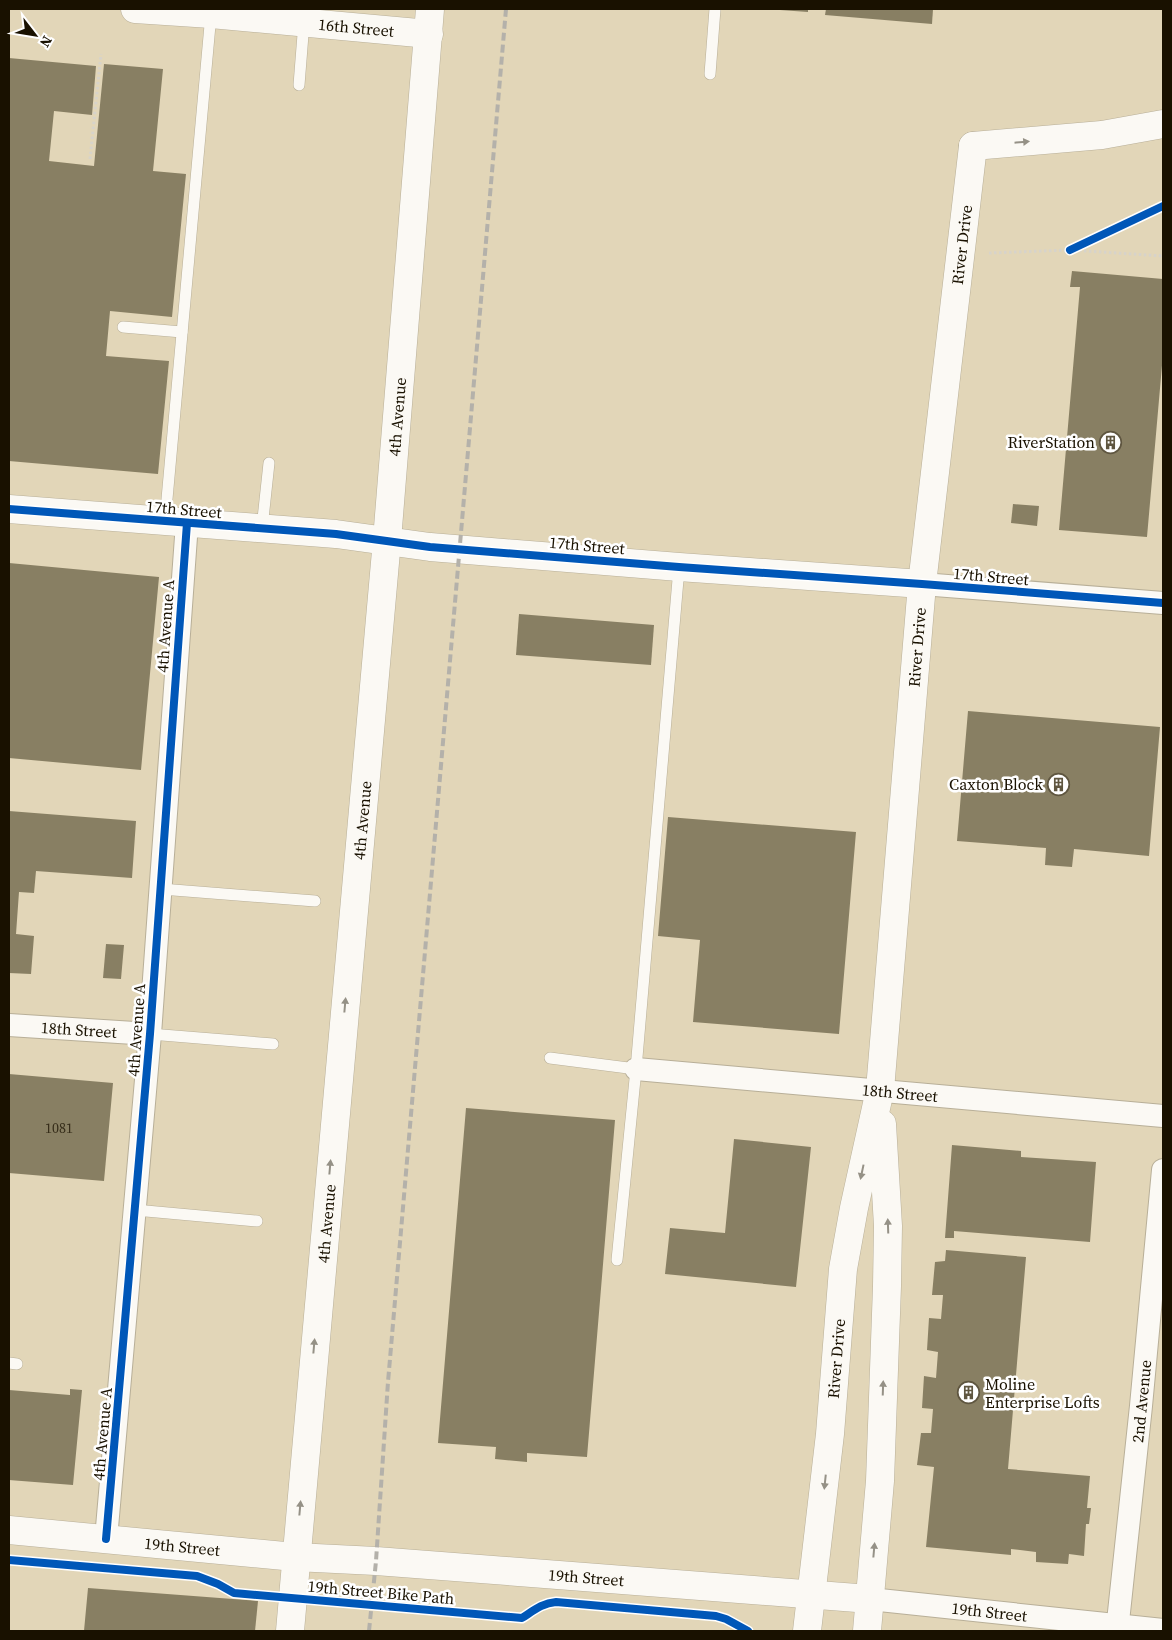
<svg xmlns="http://www.w3.org/2000/svg" width="1172" height="1640" font-family="'Source Serif 4',serif">
  <rect width="100%" height="100%" fill="#e2d6b8"/>
  <g fill="#887f63">
    <polygon points="780,9 808,9 808,12 780,10"/>
    <polygon points="826,9 933,9 932,24 825,15"/>
    <polygon points="9,58 96,66 92,115 54,111 49,161 94,166 104,64 163,69 153,171 186,174 172,317 110,311 106,356 169,361 158,474 9,461"/>
    <polygon points="1072,271 1163,279 1163,354 1147,537 1059,530 1080,287 1070,287"/>
    <polygon points="1013,504 1039,506 1037,526 1011,523"/>
    <polygon points="9,563 159,577 141,770 9,758"/>
    <polygon points="519,614 654,625 651,665 516,655"/>
    <polygon points="968,711 1160,727 1149,856 1074,849 1072,867 1045,865 1046,848 957,841"/>
    <polygon points="9,811 136,821 132,878 36,871 34,893 19,892 16,934 34,936 31,974 9,973"/>
    <polygon points="668,817 856,832 839,1034 693,1022 700,940 658,936"/>
    <polygon points="106,944 124,945 121,979 103,978"/>
    <polygon points="9,1074 113,1083 104,1181 9,1173"/>
    <polygon points="466,1108 615,1120 587,1457 527,1453 527,1462 495,1459 496,1447 438,1443"/>
    <polygon points="734,1139 811,1147 796,1287 665,1274 670,1228 725,1233"/>
    <polygon points="952,1145 1021,1151 1021,1157 1096,1162 1090,1242 954,1231 954,1238 945,1238"/>
    <polygon points="946,1250 1026,1257 1008,1469 1090,1476 1087,1508 1091,1508 1089,1524 1086,1524 1084,1556 1069,1554 1068,1564 1036,1562 1036,1552 1011,1549 1011,1555 926,1547 934,1467 917,1465 921,1433 931,1433 933,1409 922,1408 924,1376 936,1378 938,1352 927,1350 929,1318 941,1319 943,1295 932,1295 935,1262 945,1261"/>
    <polygon points="70,1389 82,1390 73,1485 9,1480 9,1390 70,1395"/>
    <polygon points="88,1588 258,1601 255,1631 84,1631"/>
  </g>
  <g fill="none" stroke-linecap="round" stroke-linejoin="round">
    <defs>
      <g id="service">
        <polyline points="710,74 715,9"/>
        <polyline points="299,85 304,22"/>
        <polyline points="123,327 182,332"/>
        <polyline points="165,521 211,14"/>
        <polyline points="262,528 269,463"/>
        <polyline points="161,889 315,901"/>
        <polyline points="150,1034 273,1044"/>
        <polyline points="550,1058 636,1069"/>
        <polyline points="135,1210 257,1221"/>
        <polyline points="617,1260 636,1069 679,568"/>
        <polyline points="9,1363 17,1364"/>
      </g>
      <g id="minor">
        <polyline points="922,584 1163,603"/>
        <path id="s1" d="M9,1025L150,1034"/>
        <path id="s2" d="M636,1069L1163,1116"/>
        <polyline points="106,1539 150,1034 187,523"/>
        <path id="s3" d="M870,1599L1163,1630"/>
        <path id="s4" d="M1117,1631L1141,1406L1163,1170"/>
      </g>
      <g id="tertiary">
        <path id="s5" d="M135,9L211,14L429,34"/>
        <polyline points="973,146 1102,135 1163,124"/>
        <polyline points="9,509 336,534 430,547 679,567 922,584"/>
      </g>
      <g id="secondary">
        <path id="s6" d="M9,1530L295,1557L376,1561L870,1599"/>
        <path id="s7" d="M807,1631L830,1434L843,1269L854,1208L880,1090L922,584L973,146"/>
        <polyline points="867,1631 880,1481 887,1286 888,1226 882,1124"/>
      </g>
      <g id="primary">
        <path id="s8" d="M290,1631L387,540L430,9"/>
      </g>
    </defs>
    <use href="#service" stroke="#b8af98" stroke-width="12"/>
    <use href="#minor" stroke="#b8af98" stroke-width="24"/>
    <use href="#tertiary" stroke="#b8af98" stroke-width="29"/>
    <use href="#secondary" stroke="#b8af98" stroke-width="29"/>
    <use href="#primary" stroke="#b8af98" stroke-width="29"/>
    <g stroke="#d7d3ca" stroke-width="3" stroke-dasharray="2.5 2.5" stroke-linecap="butt">
      <polyline points="90,159 101,54"/>
      <polyline points="989,253 1070,250 1163,256"/>
    </g>
    <use href="#service" stroke="#fbf9f4" stroke-width="11"/>
    <use href="#minor" stroke="#fbf9f4" stroke-width="22"/>
    <use href="#tertiary" stroke="#fbf9f4" stroke-width="28"/>
    <use href="#secondary" stroke="#fbf9f4" stroke-width="28"/>
    <use href="#primary" stroke="#fbf9f4" stroke-width="28"/>
    <polyline stroke="#b4b1aa" stroke-width="4" stroke-dasharray="8 4" stroke-linecap="butt" points="369,1631 376,1561 388,1382 506,9"/>
    <defs>
      <g id="cycleway">
        <polyline points="1070,250 1163,206"/>
        <polyline points="9,509 336,534 430,547 679,567 922,584 1163,603"/>
        <polyline points="106,1539 150,1034 187,523"/>
        <path d="M9,1560L197,1576L218,1584L234,1593L522,1618C533,1611 542,1603 556,1602L716,1616L726,1619L748,1631"/>
      </g>
    </defs>
    <use href="#cycleway" stroke="#fff" stroke-width="11"/>
    <use href="#cycleway" stroke="#0057b8" stroke-width="8"/>
  </g>
  <defs><path id="oneway-solid" d="M-6-.8H1V-3.2L6.5 0L1 3.2V.8H-6Z" transform="scale(1.25)"/></defs>
  <g fill="#959186">
    <use href="#oneway-solid" transform="translate(1022 142) rotate(-5)"/>
    <use href="#oneway-solid" transform="translate(345 1005) rotate(-85)"/>
    <use href="#oneway-solid" transform="translate(330 1167) rotate(-85)"/>
    <use href="#oneway-solid" transform="translate(862 1172) rotate(102)"/>
    <use href="#oneway-solid" transform="translate(888 1226) rotate(-92)"/>
    <use href="#oneway-solid" transform="translate(314 1346) rotate(-85)"/>
    <use href="#oneway-solid" transform="translate(883 1388) rotate(-88)"/>
    <use href="#oneway-solid" transform="translate(825 1482) rotate(96)"/>
    <use href="#oneway-solid" transform="translate(300 1508) rotate(-85)"/>
    <use href="#oneway-solid" transform="translate(874 1550) rotate(-85)"/>
  </g>
  <defs>
    <symbol id="building-ring" viewBox="-11 -11 22 22"><circle r="9.5" fill="#fff" stroke="#5f5640" stroke-width="1.5"/><path d="M-4-6H4V6H1V3H-1V6H-4ZM-2.5-4.3h1.7v1.8h-1.7ZM.8-4.3h1.7v1.8H.8ZM-2.5-1h1.7V.8h-1.7ZM.8-1h1.7V.8H.8Z" fill="#5f5640"/></symbol>
  </defs>
  <g fill-rule="evenodd">
    <use href="#building-ring" x="1098" y="430" width="25" height="25"/>
    <use href="#building-ring" x="1046" y="772" width="25" height="25"/>
    <use href="#building-ring" x="956" y="1380" width="25" height="25"/>
  </g>
  <g text-anchor="middle" stroke-width="5" stroke-linejoin="round" paint-order="stroke">
    <g font-size="14" fill="#352c19">
      <text x="59" y="1133">1081</text>
    </g>
    <g font-size="16" fill="#191100" stroke="#fff">
      <text dy="6" stroke="none"><textPath href="#s5" startOffset="222">16th Street</textPath></text>
      <text dy="6" stroke="none"><textPath href="#s7" startOffset="1396">River Drive</textPath></text>
      <text dy="6" stroke="none"><textPath href="#s8" startOffset="1219">4th Avenue</textPath></text>
      <text transform="translate(184 509) rotate(5)" y="6">17th Street</text>
      <text transform="translate(587 545) rotate(5)" y="6">17th Street</text>
      <text transform="translate(991 576) rotate(5)" y="6">17th Street</text>
      <text transform="translate(165 626) rotate(-86)" y="6">4th Avenue A</text>
      <text dy="6" stroke="none"><textPath href="#s7" startOffset="991">River Drive</textPath></text>
      <text dy="6" stroke="none"><textPath href="#s8" startOffset="814">4th Avenue</textPath></text>
      <text dy="6" stroke="none"><textPath href="#s1" startOffset="70">18th Street</textPath></text>
      <text transform="translate(136 1030) rotate(-86)" y="6">4th Avenue A</text>
      <text dy="6" stroke="none"><textPath href="#s2" startOffset="265">18th Street</textPath></text>
      <text dy="6" stroke="none"><textPath href="#s8" startOffset="409">4th Avenue</textPath></text>
      <text dy="6" stroke="none"><textPath href="#s7" startOffset="274">River Drive</textPath></text>
      <text dy="6" stroke="none"><textPath href="#s4" startOffset="231">2nd Avenue</textPath></text>
      <text transform="translate(102 1434) rotate(-85)" y="6">4th Avenue A</text>
      <text dy="6" stroke="none"><textPath href="#s6" startOffset="174">19th Street</textPath></text>
      <text dy="6" stroke="none"><textPath href="#s6" startOffset="579">19th Street</textPath></text>
      <text transform="translate(381 1592) rotate(5)" y="6">19th Street Bike Path</text>
      <text dy="6" stroke="none"><textPath href="#s3" startOffset="120">19th Street</textPath></text>
    </g>
    <g font-size="16" fill="#191100" stroke="#fff" text-anchor="end">
      <text x="1095" y="448">RiverStation</text>
      <text x="1043" y="790">Caxton Block</text>
      <text x="985" y="1390" text-anchor="start">Moline<tspan x="985" dy="18">Enterprise Lofts</tspan></text>
    </g>
  </g>
  <rect width="1172" height="1640" fill="none" stroke="#191100" stroke-width="20"/>
  <g transform="translate(35 35) rotate(121)" stroke="#ffffff" stroke-width="4" paint-order="stroke">
  <path d="M0-4L9 19L0 12L-9 19Z" fill="#191100"/>
  <text y="-8" font-size="14" font-weight="bold" text-anchor="middle" fill="#191100">N</text>
  </g>
</svg>
